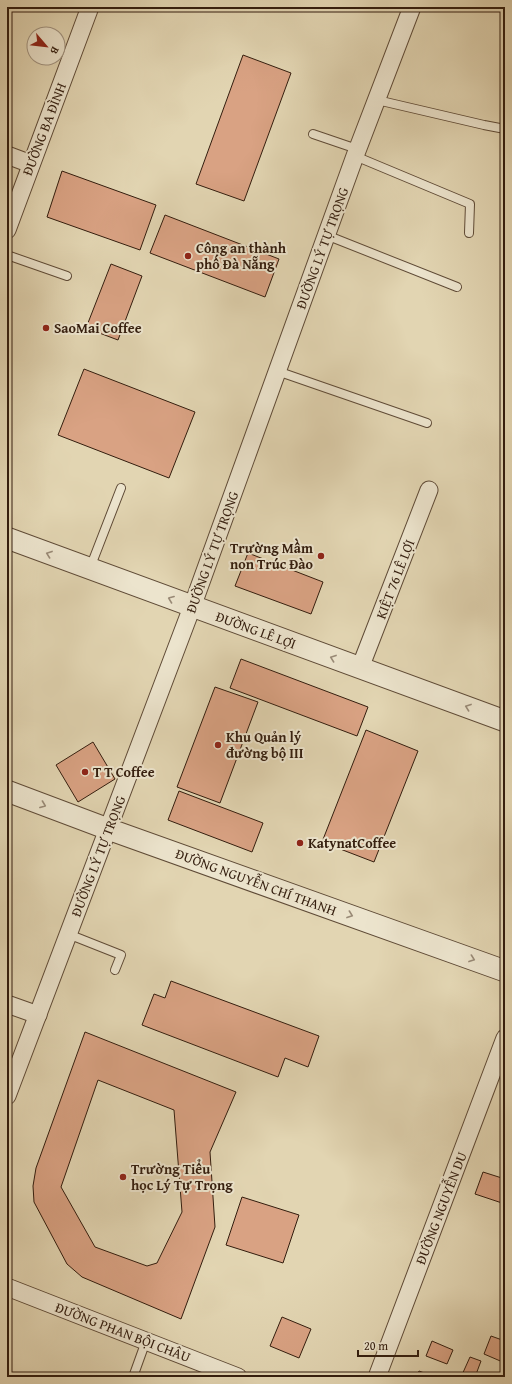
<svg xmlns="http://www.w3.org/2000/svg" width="512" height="1384" font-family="'Gentium Book Plus',serif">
  <rect width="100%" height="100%" fill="#e2d5b2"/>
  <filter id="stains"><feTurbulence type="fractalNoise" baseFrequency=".005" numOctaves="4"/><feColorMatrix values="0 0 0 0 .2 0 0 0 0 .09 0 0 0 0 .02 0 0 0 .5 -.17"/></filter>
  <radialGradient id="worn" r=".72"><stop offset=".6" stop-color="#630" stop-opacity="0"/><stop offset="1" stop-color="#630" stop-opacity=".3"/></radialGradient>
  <g fill="#d9a283" stroke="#331d0e" fill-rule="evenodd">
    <polygon points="243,55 291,73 244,201 196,184"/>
    <polygon points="62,171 156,205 140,250 47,217"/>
    <polygon points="165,215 279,259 265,297 150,253"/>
    <polygon points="111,264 142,276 118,340 86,328"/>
    <polygon points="84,369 195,412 169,478 58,435"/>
    <polygon points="248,553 323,582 311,614 235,586"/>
    <polygon points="241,659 368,707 357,736 230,688"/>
    <polygon points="215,687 258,702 220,803 177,787"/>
    <polygon points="366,730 418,751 374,862 322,842"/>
    <polygon points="93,742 115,779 78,802 56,765"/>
    <polygon points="179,791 263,823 252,852 168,820"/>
    <polygon points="171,981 319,1036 308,1067 285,1058 278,1077 142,1025 154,994 165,998"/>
    <path d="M85,1032L236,1092L210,1152L215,1227L181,1319L82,1277L67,1264L34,1202L33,1186L36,1168ZM98,1080L174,1110L182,1212L157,1263L147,1266L95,1247L61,1187Z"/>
    <polygon points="483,1172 505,1179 505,1204 475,1194"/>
    <polygon points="242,1197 299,1215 283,1263 226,1245"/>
    <polygon points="282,1317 311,1329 299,1358 270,1346"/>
    <polygon points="491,1336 505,1341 505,1363 484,1354"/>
    <polygon points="432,1341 453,1350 447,1364 426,1356"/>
    <polygon points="470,1357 481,1361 475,1377 461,1377"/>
    <polygon points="419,1371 435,1377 416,1377"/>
  </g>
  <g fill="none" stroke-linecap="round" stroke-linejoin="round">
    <defs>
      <g id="service">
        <polyline points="377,100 484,125 505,129"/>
        <polyline points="313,134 357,149"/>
        <polyline points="355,156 470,204 469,233"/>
        <polyline points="326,235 457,287"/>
        <polyline points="7,255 67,276"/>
        <polyline points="277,371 427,423"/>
        <polyline points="90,568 121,488"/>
        <polyline points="68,934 121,955 115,970"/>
        <polyline points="133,1377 146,1341"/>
      </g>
      <g id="minor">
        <polyline points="7,155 31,164"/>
        <polyline points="7,230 90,7"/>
        <polyline points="360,668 429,490"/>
        <polyline points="7,1004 38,1015"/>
        <polyline points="7,1096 192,607 355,156 412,7"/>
        <polyline points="7,1287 238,1377"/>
        <polyline points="377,1377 505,1038"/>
      </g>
      <g id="tertiary">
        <polyline points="7,538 505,721"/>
        <polyline points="7,791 108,829 505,971"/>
      </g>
    </defs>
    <use href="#service" stroke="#5f4b37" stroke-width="10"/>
    <use href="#minor" stroke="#5f4b37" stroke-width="19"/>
    <use href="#tertiary" stroke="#5f4b37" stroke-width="23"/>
    <use href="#service" stroke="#ece4cd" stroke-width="8"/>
    <use href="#minor" stroke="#ece4cd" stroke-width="17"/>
    <use href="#tertiary" stroke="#ece4cd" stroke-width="21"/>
  </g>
  <defs><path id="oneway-chevron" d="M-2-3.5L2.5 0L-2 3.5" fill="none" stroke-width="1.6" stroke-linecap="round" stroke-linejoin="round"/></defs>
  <g stroke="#998a77">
    <use href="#oneway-chevron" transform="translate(49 554) rotate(-160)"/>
    <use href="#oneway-chevron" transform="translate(171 599) rotate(-159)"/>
    <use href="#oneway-chevron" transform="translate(333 658) rotate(-160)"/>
    <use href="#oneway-chevron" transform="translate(468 707) rotate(-160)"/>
    <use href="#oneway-chevron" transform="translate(43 805) rotate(21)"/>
    <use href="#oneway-chevron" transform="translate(350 915) rotate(20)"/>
    <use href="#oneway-chevron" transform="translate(472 959) rotate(20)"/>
  </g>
  <g fill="#8f2418" stroke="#ece4cd" stroke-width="1.5">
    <circle cx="188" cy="256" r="4"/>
    <circle cx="46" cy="328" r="4"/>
    <circle cx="321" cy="556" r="4"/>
    <circle cx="218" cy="745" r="4"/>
    <circle cx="85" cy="772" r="4"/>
    <circle cx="300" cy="843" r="4"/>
    <circle cx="123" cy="1177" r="4"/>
  </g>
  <g text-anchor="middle" stroke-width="4" stroke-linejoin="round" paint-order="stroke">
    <g font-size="14" fill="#331d0e" stroke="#ece4cd">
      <text transform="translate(44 129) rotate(-69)" y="5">ĐƯỜNG BA ĐÌNH</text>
      <text transform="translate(322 248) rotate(-70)" y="5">ĐƯỜNG LÝ TỰ TRỌNG</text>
      <text transform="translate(212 552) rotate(-70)" y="5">ĐƯỜNG LÝ TỰ TRỌNG</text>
      <text transform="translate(395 579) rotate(-69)" y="5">KIỆT 76 LÊ LỢI</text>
      <text transform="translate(256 630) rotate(20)" y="5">ĐƯỜNG LÊ LỢI</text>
      <text transform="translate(98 856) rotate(-69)" y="5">ĐƯỜNG LÝ TỰ TRỌNG</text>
      <text transform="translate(256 882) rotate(20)" y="5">ĐƯỜNG NGUYỄN CHÍ THANH</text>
      <text transform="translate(441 1208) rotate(-69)" y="5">ĐƯỜNG NGUYỄN DU</text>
      <text transform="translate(123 1332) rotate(21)" y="5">ĐƯỜNG PHAN BỘI CHÂU</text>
    </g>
    <g font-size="14" font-weight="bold" fill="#331d0e" stroke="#ece4cd" text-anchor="start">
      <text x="196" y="253">Công an thành<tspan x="196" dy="16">phố Đà Nẵng</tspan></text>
      <text x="54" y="333">SaoMai Coffee</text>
      <text x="313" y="553" text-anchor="end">Trường Mầm<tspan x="313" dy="16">non Trúc Đào</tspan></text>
      <text x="226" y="742">Khu Quản lý<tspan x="226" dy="16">đường bộ III</tspan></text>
      <text x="93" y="777">T T Coffee</text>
      <text x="308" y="848">KatynatCoffee</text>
      <text x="131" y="1174">Trường Tiểu<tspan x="131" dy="16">học Lý Tự Trọng</tspan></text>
    </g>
  </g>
  <rect width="512" height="1384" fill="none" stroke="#e2d5b2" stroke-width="24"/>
  <rect x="8" y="8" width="496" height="1368" fill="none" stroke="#331d0e" stroke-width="2"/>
  <rect x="12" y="12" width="488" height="1360" fill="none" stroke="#331d0e"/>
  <g transform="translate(46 46) rotate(118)"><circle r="19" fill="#ece4cd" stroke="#a29481"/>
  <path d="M0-3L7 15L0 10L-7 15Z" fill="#8f2418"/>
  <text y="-6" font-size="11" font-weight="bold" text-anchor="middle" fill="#331d0e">B</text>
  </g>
  <path d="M358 1350v6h60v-6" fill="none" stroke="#331d0e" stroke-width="2"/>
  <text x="364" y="1350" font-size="12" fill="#331d0e" stroke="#ece4cd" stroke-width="3" paint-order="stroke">20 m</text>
  <rect width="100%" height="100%" filter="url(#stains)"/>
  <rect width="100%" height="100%" fill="url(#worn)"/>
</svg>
